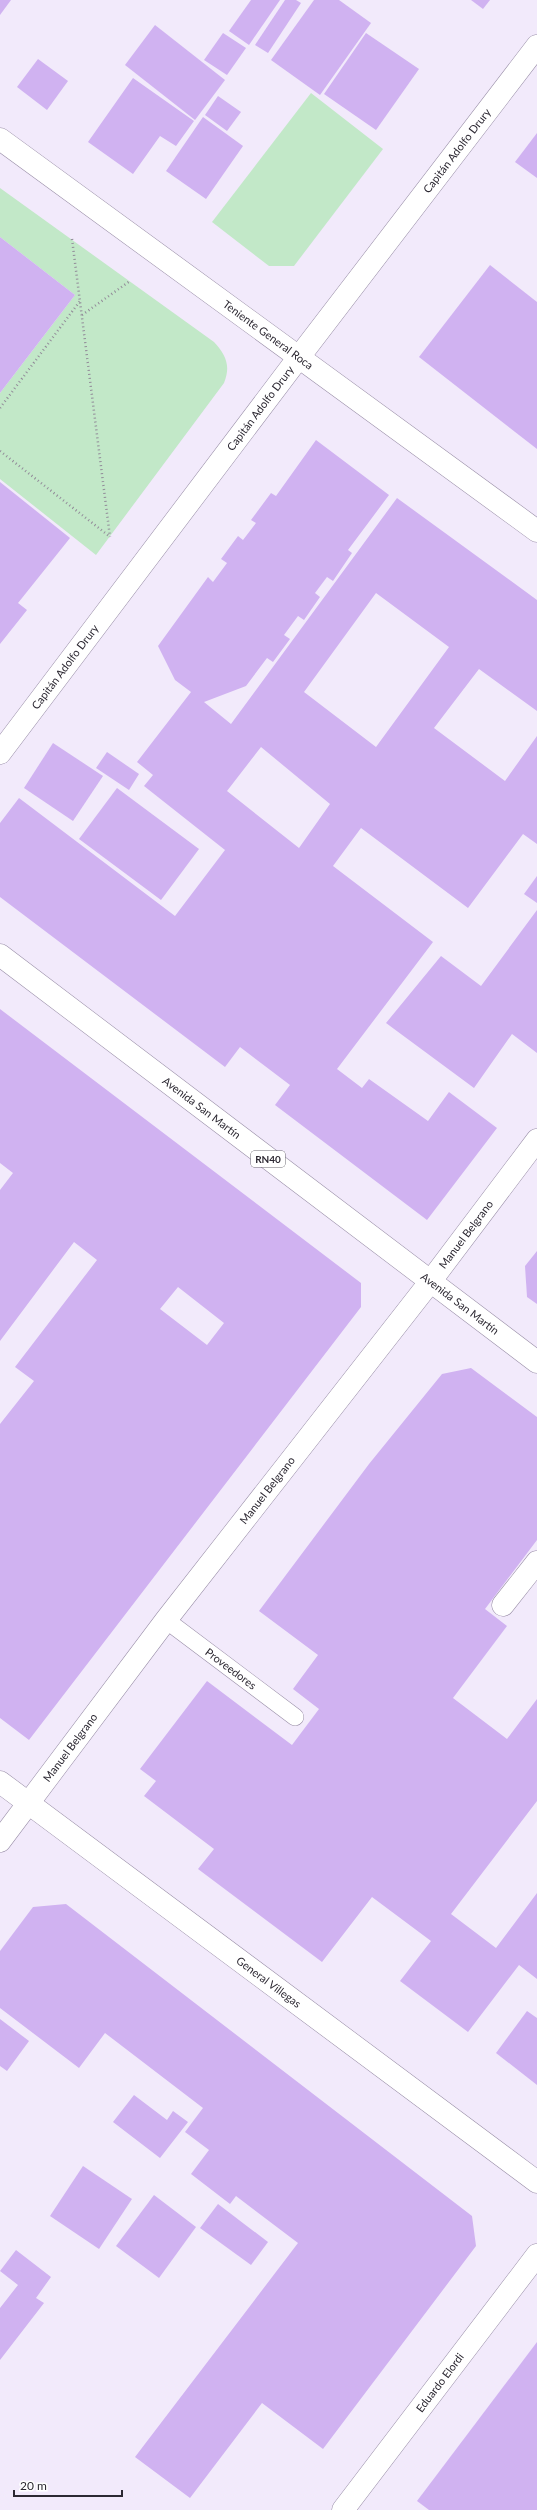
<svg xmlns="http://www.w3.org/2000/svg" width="537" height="2510" font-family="Lato,sans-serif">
  <rect width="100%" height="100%" fill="#f2eafb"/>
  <g fill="#c2e8c8">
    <polygon points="311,93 383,149 294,266 269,266 212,222"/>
    <path d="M0,188L214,342C226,355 231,366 224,383L96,555L0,479V393L75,295L0,237Z"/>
  </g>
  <g fill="#d0b2f1" fill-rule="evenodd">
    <polygon points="0,0 11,0 0,15"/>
    <polygon points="251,0 280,0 249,45 229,31"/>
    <polygon points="285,0 296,0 301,3 268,53 255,45"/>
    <polygon points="314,0 339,0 371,23 320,95 271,60"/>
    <polygon points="471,0 490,0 483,9"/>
    <polygon points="155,25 225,80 195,120 125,65"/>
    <polygon points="223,33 246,48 227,75 204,60"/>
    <polygon points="366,33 419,69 376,130 324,94"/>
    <polygon points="38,59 68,81 47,110 17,87"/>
    <polygon points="133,78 194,121 176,146 160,136 133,174 88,142"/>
    <polygon points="218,96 241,112 227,131 205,115"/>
    <polygon points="203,117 243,146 206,199 166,171"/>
    <polygon points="537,133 537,178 515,162"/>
    <polygon points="0,237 75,295 0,393"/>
    <polygon points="490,265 537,302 537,449 419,357"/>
    <path d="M316,440L389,495L348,550L352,553L333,581L327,577L315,593L320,597L304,620L298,616L284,635L290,639L273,662L267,658L246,686L204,702L231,724L397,498L537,600V711L479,669L434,728L505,781L537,736V844L523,834L468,908L361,828L333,866L433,942L337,1069L362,1088L369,1079L428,1121L449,1092L497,1128L427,1220L275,1105L290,1085L240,1047L225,1067L0,897V823L19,798L175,916L225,850L144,786L153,775L137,762L191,692L175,680L158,646L208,577L213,582L227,563L221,559L238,536L243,540L256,523L251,520L271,493L276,496ZM376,593L449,647L376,747L304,692ZM261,747L330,804L299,848L227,791Z"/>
    <polygon points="0,482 70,538 18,603 27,610 0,644"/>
    <polygon points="53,743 103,776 73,821 24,788"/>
    <polygon points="107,752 139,774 129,790 96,768"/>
    <polygon points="117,788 199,849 161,900 79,839"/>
    <polygon points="537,876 537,903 524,894"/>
    <polygon points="537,910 537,1053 512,1034 474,1088 386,1023 441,956 481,986"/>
    <path d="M0,1009L361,1283V1307L29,1740L0,1718V1424L34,1381L15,1367L97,1260L74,1242L0,1341V1190L13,1173L0,1163ZM178,1287L224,1323L207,1345L160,1309Z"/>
    <polygon points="537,1251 537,1304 527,1297 525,1266"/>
    <polygon points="471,1368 537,1417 537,1540 485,1609 507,1626 453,1698 507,1739 537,1699 537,1801 451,1914 496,1948 537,1893 537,1979 519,1965 468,2032 400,1981 431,1941 372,1897 322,1962 198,1869 214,1849 144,1796 156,1781 140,1769 207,1681 292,1745 319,1709 293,1689 318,1655 259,1611 369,1464 442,1374"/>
    <polygon points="66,1904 472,2216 476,2246 323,2449 262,2403 190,2498 135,2457 298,2243 236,2196 230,2204 191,2174 209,2150 185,2132 203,2108 105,2033 79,2068 0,2008 0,1951 33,1907"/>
    <polygon points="527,2011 537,2018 537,2085 496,2053"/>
    <polygon points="0,2019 29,2041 7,2071 0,2066"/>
    <polygon points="134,2095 167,2120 173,2111 188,2122 160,2158 113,2122"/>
    <polygon points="83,2166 132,2199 99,2249 50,2216"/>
    <polygon points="154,2195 196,2227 159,2278 116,2246"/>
    <polygon points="218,2204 268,2242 251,2265 200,2228"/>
    <polygon points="16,2250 51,2277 36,2298 44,2303 0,2360 0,2308 18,2285 0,2271"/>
    <polygon points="537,2342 537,2510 429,2510 417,2501"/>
  </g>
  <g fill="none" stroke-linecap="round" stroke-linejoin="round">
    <defs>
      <g id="service">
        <path id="s1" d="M166,1620L295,1717"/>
      </g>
      <polyline id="pedestrian" points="503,1605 537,1562"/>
      <g id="minor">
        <path id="s2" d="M0,753L299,357L537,46"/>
        <path id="s3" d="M0,1841L166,1620L430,1282L537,1140"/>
        <path id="s4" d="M343,2510L537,2255"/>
      </g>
      <g id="secondary">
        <path id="s5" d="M0,139L537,531"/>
      </g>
      <g id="primary">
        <path id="s6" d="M0,955L537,1362"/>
        <path id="s7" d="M0,1782L537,2182"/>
      </g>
    </defs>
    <use href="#service" stroke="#998ea7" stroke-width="18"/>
    <use href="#pedestrian" stroke="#998ea7" stroke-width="23"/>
    <use href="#minor" stroke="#998ea7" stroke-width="23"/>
    <use href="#secondary" stroke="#998ea7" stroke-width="23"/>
    <use href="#primary" stroke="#998ea7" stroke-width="23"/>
    <g stroke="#928c99" stroke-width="2.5" stroke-dasharray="1 3" stroke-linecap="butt">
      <polyline points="72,239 110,537"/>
      <polyline points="82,315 130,281"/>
      <polyline points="0,408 80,301"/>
      <polyline points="0,451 109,536"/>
    </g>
    <use href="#service" stroke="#fff" stroke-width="17"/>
    <use href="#pedestrian" stroke="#fff" stroke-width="22"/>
    <use href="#minor" stroke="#fff" stroke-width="22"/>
    <use href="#secondary" stroke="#fff" stroke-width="22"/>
    <use href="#primary" stroke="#fff" stroke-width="22"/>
  </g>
  <g text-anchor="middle" stroke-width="3" stroke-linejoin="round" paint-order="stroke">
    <rect fill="#fff" stroke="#6b6870" stroke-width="1" x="251" y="1151" width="34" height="16" rx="3"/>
    <g font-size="10" font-weight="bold" fill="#2c2832">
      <text x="268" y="1163">RN40</text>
    </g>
    <g font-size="11" fill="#2c2832" stroke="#fff">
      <text dy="4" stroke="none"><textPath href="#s2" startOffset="756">Capitán Adolfo Drury</textPath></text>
      <text dy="4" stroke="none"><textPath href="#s5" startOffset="332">Teniente General Roca</textPath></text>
      <text dy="4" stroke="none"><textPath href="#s2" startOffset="432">Capitán Adolfo Drury</textPath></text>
      <text dy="4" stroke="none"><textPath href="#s2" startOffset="108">Capitán Adolfo Drury</textPath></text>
      <text dy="4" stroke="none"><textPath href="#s6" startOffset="253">Avenida San Martín</textPath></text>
      <text dy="4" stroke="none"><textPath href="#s3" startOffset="765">Manuel Belgrano</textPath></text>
      <text dy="4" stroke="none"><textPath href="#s6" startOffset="577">Avenida San Martín</textPath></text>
      <text dy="4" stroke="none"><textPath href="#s3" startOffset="441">Manuel Belgrano</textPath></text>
      <text dy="4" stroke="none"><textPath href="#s1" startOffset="81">Proveedores</textPath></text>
      <text dy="4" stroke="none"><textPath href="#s3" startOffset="117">Manuel Belgrano</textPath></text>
      <text dy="4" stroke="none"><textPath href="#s7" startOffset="335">General Villegas</textPath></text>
      <text dy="4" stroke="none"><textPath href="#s4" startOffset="160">Eduardo Elordi</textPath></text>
    </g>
  </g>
  <path d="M14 2490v6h108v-6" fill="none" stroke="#2c2832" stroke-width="2"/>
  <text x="20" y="2490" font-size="12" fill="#2c2832" stroke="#ffffff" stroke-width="3" paint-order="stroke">20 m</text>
</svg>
